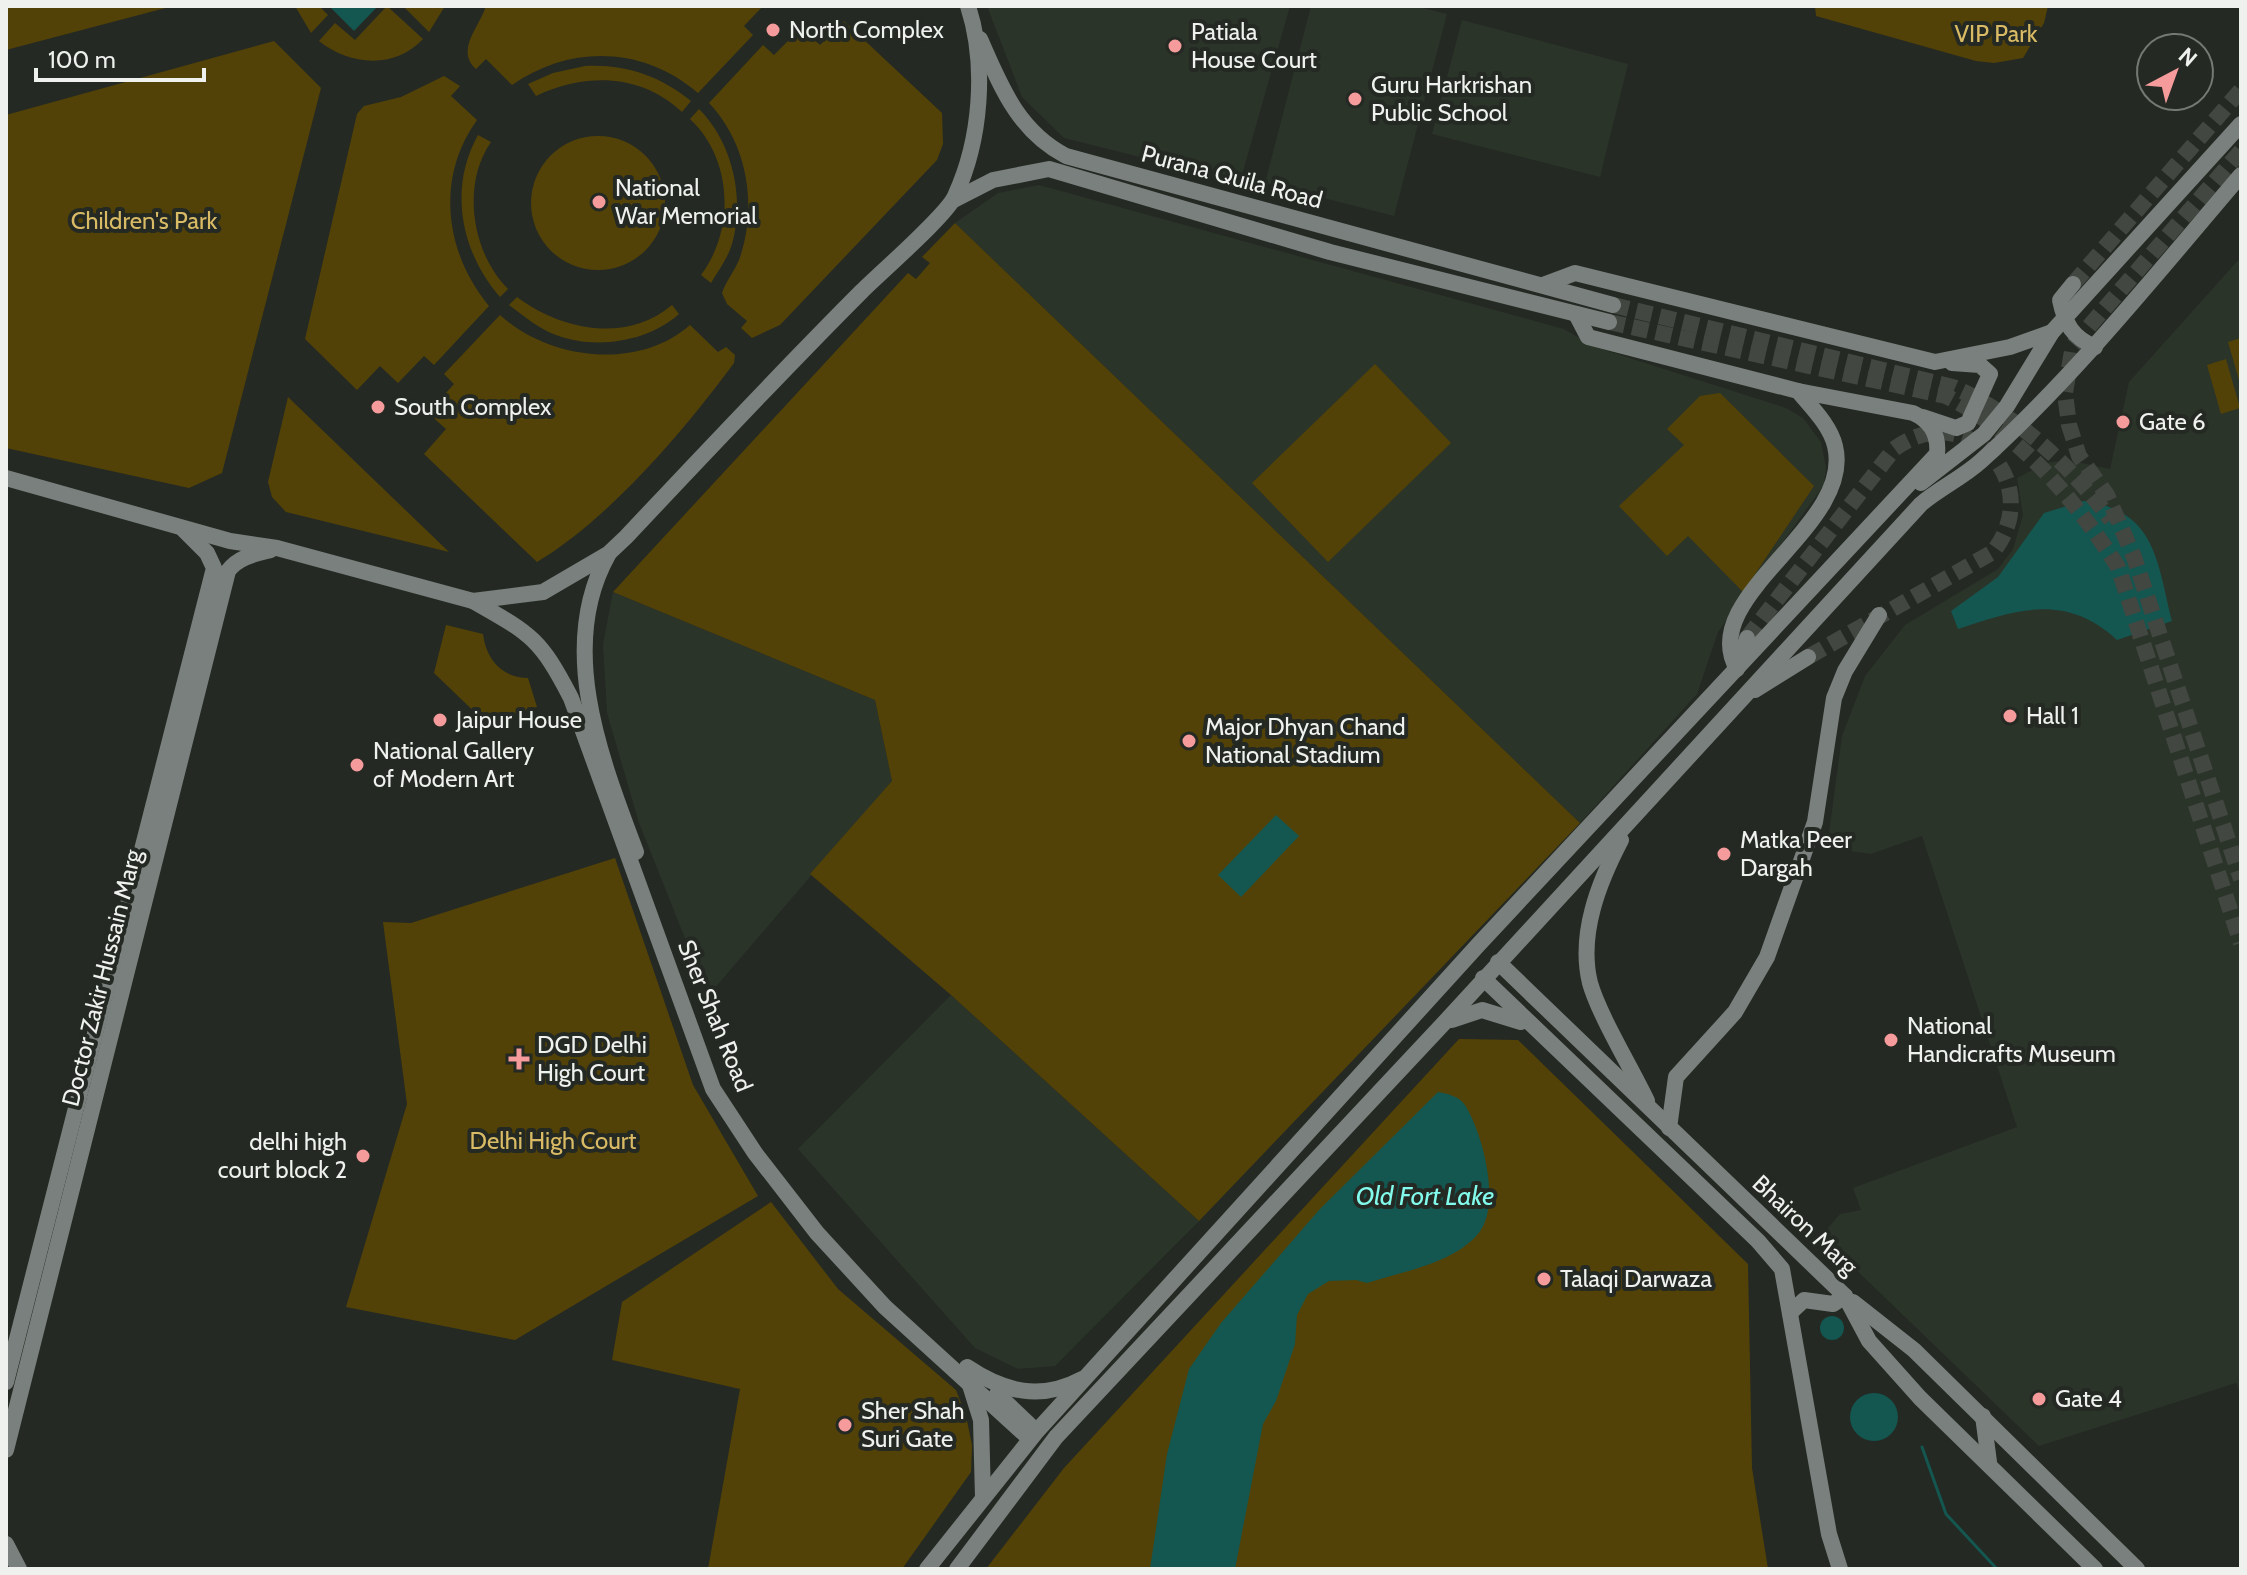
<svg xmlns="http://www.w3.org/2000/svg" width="2247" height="1575" font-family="Cabin,sans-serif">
  <rect width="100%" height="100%" fill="#242923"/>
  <g fill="#2b3429">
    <polygon points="987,6 1290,6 1240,182 1064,138 1022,97"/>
    <polygon points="1311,6 1415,6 1447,14 1394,216 1265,183"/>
    <polygon points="1462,20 1628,64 1600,177 1432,134"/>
    <polygon points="1039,185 1564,329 1595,347 1786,408 1803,418 1821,442 1826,467 1824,485 1718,632 1697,694 1580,823 955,223 998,193"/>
    <polygon points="2241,257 2241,1395 2236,1383 2039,1446 1821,1236 1840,1214 1861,1210 1853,1188 2017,1127 1922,836 1871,854 1827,848 1842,736 1865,676 1905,625 1998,569 2013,549 2023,515 2017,478 2046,463 2067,460 2110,469 2129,382"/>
    <polygon points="613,592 875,700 892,781 708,996 639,823 607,713 603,644"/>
    <polygon points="951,995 1199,1221 1055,1366 1018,1369 975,1348 798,1149"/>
  </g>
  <g fill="#534207">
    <polygon points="6,6 173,6 6,50"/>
    <polygon points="295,6 319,6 328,15 311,33"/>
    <path d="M387,6L423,39C394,70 349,65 319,41L335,23L355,40Z"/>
    <polygon points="403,6 445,6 429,32"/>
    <path d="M486,6H763L744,26L753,35L698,93C644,46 570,44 512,85L486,59L476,69C455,50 479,28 486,6Z"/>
    <polygon points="1815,6 2048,6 2044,23 2023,58 1994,63 1976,61 1816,16"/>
    <path d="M844,21L942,113L943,144L937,160L780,325L752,338L741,328L747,321L727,304L722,293C726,281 734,272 739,260C758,207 748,144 709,103L763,45L774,55L801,28L820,45Z"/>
    <polygon points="274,41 321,88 222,473 189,488 6,448 6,115"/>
    <path d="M585,66C626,64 660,76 691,101L682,112C640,73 585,73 536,96L528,84L553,73Z"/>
    <path d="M444,76L460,86L451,96L477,120C435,178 445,253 489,306L434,365L424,356L398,383L380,366L357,390L305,339L357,114L364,106L401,97Z"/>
    <path d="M699,109C733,143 745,199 732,244C728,258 718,271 711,283L701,275C735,230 733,159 690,119Z"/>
    <path d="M478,135L491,142C461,185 472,253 508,289L500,297C461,252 448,189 478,135Z"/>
    <circle cx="598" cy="203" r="67"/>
    <polygon points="955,223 1580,823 1199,1221 951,995 810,874 892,781 875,700 613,592 908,273 916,279 930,263 922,257"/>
    <path d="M517,297C561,330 626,344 672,305L679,314C648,342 595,350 556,335C539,329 524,316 509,305Z"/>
    <path d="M500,315C549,360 638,371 690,325L718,352L726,347L735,355L734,363C684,431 609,519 537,562L424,454L446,429L428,413L454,384L444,374Z"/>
    <polygon points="2241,338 2241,387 2228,342"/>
    <polygon points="2226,359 2240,408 2221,414 2207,365"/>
    <polygon points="1375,364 1451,443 1328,562 1252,483"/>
    <polygon points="1720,393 1814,486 1743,592 1688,536 1667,556 1619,506 1684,445 1667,429 1700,396"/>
    <polygon points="288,397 449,552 286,512 272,497 268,482"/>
    <path d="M446,625L483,634C486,659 502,678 528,678L537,707L486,723L434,673Z"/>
    <polygon points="615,858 693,1085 758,1196 515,1340 346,1307 407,1104 383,922 411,923"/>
    <polygon points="1459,1039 1518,1040 1748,1264 1752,1468 1768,1569 986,1569 1064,1468"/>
    <polygon points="771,1202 838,1289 956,1390 966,1416 972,1445 971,1472 902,1569 708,1569 740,1389 612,1360 622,1302"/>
  </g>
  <g fill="#145650">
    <polygon points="329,6 378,6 354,31"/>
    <path d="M2083,501C2156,510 2157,561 2172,621L2117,640C2066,593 2017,609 1958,629L1951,611L1998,577L2044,513Z"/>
    <polygon points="1276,815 1299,836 1241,897 1218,875"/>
    <path d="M1438,1092C1448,1094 1459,1096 1465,1105C1483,1134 1502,1206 1478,1234C1452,1264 1404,1271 1367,1283L1356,1280L1329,1281L1308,1294L1297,1315L1295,1344L1276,1401L1263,1424L1235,1569H1150L1167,1454L1189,1369L1221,1323L1319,1210Z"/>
    <circle cx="1832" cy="1328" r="12"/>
    <circle cx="1874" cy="1417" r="24"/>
  </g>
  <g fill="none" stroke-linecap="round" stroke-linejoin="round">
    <polyline stroke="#145650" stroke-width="3" points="1922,1447 1946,1514 1997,1569"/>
    <g stroke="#424741" stroke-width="16" stroke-dasharray="16 8" stroke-linecap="butt">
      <polyline points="2241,151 2073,345 2065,393 2069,425 2079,456 2107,495 2134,557 2241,879"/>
      <polyline points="2073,284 2241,90"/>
      <path d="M1613,305L1953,387C2017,415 2069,464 2111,520"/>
      <path d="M1609,322L1946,396C2019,433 2075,499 2118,567L2241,943"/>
      <path d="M1747,638L1894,449C1965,396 2048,482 1993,552L1808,657"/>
    </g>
    <g stroke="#7a807d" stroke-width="16">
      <path d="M980,39C1001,87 1018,131 1066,156L1613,305"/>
      <polyline points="954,200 993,180 1049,169 1330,252 1609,322"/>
      <path d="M2073,284L2060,300C2065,324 2072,337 2095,347"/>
      <polyline points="1543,285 1575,273 1935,362 2010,347 2052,332"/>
      <path d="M1576,314L1588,337L1798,391C1811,407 1830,425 1835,446C1855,527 1695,596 1737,669"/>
      <polyline points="1923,417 1956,428 1968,423 1990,374 1980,365 1952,363"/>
      <path d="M6,478L230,541L277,548L473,601L543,592L608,554L626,537C704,454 781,372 862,291C881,272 947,215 955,196C981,140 987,65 968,6"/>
      <polyline points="1921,483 1984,434 2007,406 2052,332 2241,124"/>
      <path d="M608,555C556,648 602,761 636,852"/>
      <path d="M473,601C531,634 540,638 571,698L713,1089L755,1153L817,1233L885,1307L1030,1439"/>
      <polyline points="1739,664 1747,638"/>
      <polyline points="1755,690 1808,657"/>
      <path d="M1621,840C1599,882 1578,934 1590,983C1599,1015 1632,1069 1647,1101"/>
      <polyline points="1498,962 1845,1296 1869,1341 1920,1398 2095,1569"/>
      <polyline points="1483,978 1758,1241 1782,1269 1829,1534 1840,1569"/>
      <polyline points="1452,1020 1482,1010 1521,1022"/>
      <polyline points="1669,1128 1676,1077 1735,1012 1767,957 1815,822 1834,698 1845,671 1879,615"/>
      <polyline points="1853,1302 1914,1350 2137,1569"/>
      <polyline points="1790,1313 1804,1300 1833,1304 1845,1296"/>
      <path d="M967,1367C1004,1392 1041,1401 1082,1379"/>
      <polyline points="6,1382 214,568 207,553 183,529"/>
      <polyline points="970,1385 981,1420 983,1498"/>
      <polyline points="997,1394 1035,1430"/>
      <polyline points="1983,1416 1989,1462"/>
      <path d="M6,1450L228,571C238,557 255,554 271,550"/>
      <polyline points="6,1544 19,1569"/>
      <path d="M927,1569L1037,1431L1479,944L1937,454C1939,435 1931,421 1913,413L1798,391"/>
      <path d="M957,1569L1056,1437L1444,1023L1921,504C1940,488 1962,478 1981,461C2077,374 2157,273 2241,175"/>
    </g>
  </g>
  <g fill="#f59b9b" stroke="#242923" stroke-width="3">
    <circle cx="773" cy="30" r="8"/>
    <circle cx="1175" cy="46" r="8"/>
    <circle cx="1355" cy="99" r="8"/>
    <circle cx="599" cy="202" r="8"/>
    <circle cx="378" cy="407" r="8"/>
    <circle cx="2123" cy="422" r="8"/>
    <circle cx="2010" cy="716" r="8"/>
    <circle cx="440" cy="720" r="8"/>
    <circle cx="1189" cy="741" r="8"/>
    <circle cx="357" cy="765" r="8"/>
    <circle cx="1724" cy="854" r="8"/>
    <circle cx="1891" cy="1040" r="8"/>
    <path d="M515 1047h8v8h8v8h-8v8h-8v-8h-8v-8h8z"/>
    <circle cx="363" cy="1156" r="8"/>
    <circle cx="1544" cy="1279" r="8"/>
    <circle cx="2039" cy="1399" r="8"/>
    <circle cx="845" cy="1425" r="8"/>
  </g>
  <g text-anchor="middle" stroke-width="8" stroke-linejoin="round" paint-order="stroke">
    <g font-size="24" fill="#eef1ed" stroke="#242923" text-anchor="start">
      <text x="789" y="38">North Complex</text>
      <text x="1191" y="40">Patiala<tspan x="1191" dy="28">House Court</tspan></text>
      <text x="1371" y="93">Guru Harkrishan<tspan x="1371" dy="28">Public School</tspan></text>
      <text x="615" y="196">National<tspan x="615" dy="28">War Memorial</tspan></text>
      <text x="394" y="415">South Complex</text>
      <text x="2139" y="430">Gate 6</text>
      <text x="2026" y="724">Hall 1</text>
      <text x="456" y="728">Jaipur House</text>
      <text x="1205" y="735">Major Dhyan Chand<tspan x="1205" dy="28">National Stadium</tspan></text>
      <text x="373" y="759">National Gallery<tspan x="373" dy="28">of Modern Art</tspan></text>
      <text x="1740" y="848">Matka Peer<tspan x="1740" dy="28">Dargah</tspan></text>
      <text x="1907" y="1034">National<tspan x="1907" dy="28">Handicrafts Museum</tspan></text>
      <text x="537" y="1053">DGD Delhi<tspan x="537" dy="28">High Court</tspan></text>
      <text x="347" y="1150" text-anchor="end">delhi high<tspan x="347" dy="28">court block 2</tspan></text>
      <text x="1560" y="1287">Talaqi Darwaza</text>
      <text x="2055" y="1407">Gate 4</text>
      <text x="861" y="1419">Sher Shah<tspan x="861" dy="28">Suri Gate</tspan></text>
    </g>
    <g font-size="24" fill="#dabb65" stroke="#242923">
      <text x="1996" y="42">VIP Park</text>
      <text x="144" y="229">Children's Park</text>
      <text x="553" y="1149">Delhi High Court</text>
    </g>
    <g font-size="24" fill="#eef1ed" stroke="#242923">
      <text transform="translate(1232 177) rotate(15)" y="8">Purana Quila Road</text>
      <text transform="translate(102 978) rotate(-76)" y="8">Doctor Zakir Hussain Marg</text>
      <text transform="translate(715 1016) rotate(68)" y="8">Sher Shah Road</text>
      <text transform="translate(1805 1225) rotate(43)" y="8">Bhairon Marg</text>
    </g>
    <g font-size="26" font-style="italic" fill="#83fbec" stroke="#242923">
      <text x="1425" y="1205">Old Fort Lake</text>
    </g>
  </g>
  <rect width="2247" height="1575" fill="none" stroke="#eef1ed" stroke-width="16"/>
  <g transform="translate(2175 72) rotate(41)"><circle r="38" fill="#242923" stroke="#757974" stroke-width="2"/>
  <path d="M0-6L14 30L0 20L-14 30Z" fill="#f59b9b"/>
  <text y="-12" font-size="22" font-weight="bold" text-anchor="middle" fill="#eef1ed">N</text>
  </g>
  <path d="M36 68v12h168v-12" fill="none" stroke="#eef1ed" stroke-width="4"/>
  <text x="48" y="68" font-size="24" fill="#eef1ed" stroke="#242923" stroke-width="6" paint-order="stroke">100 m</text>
</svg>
